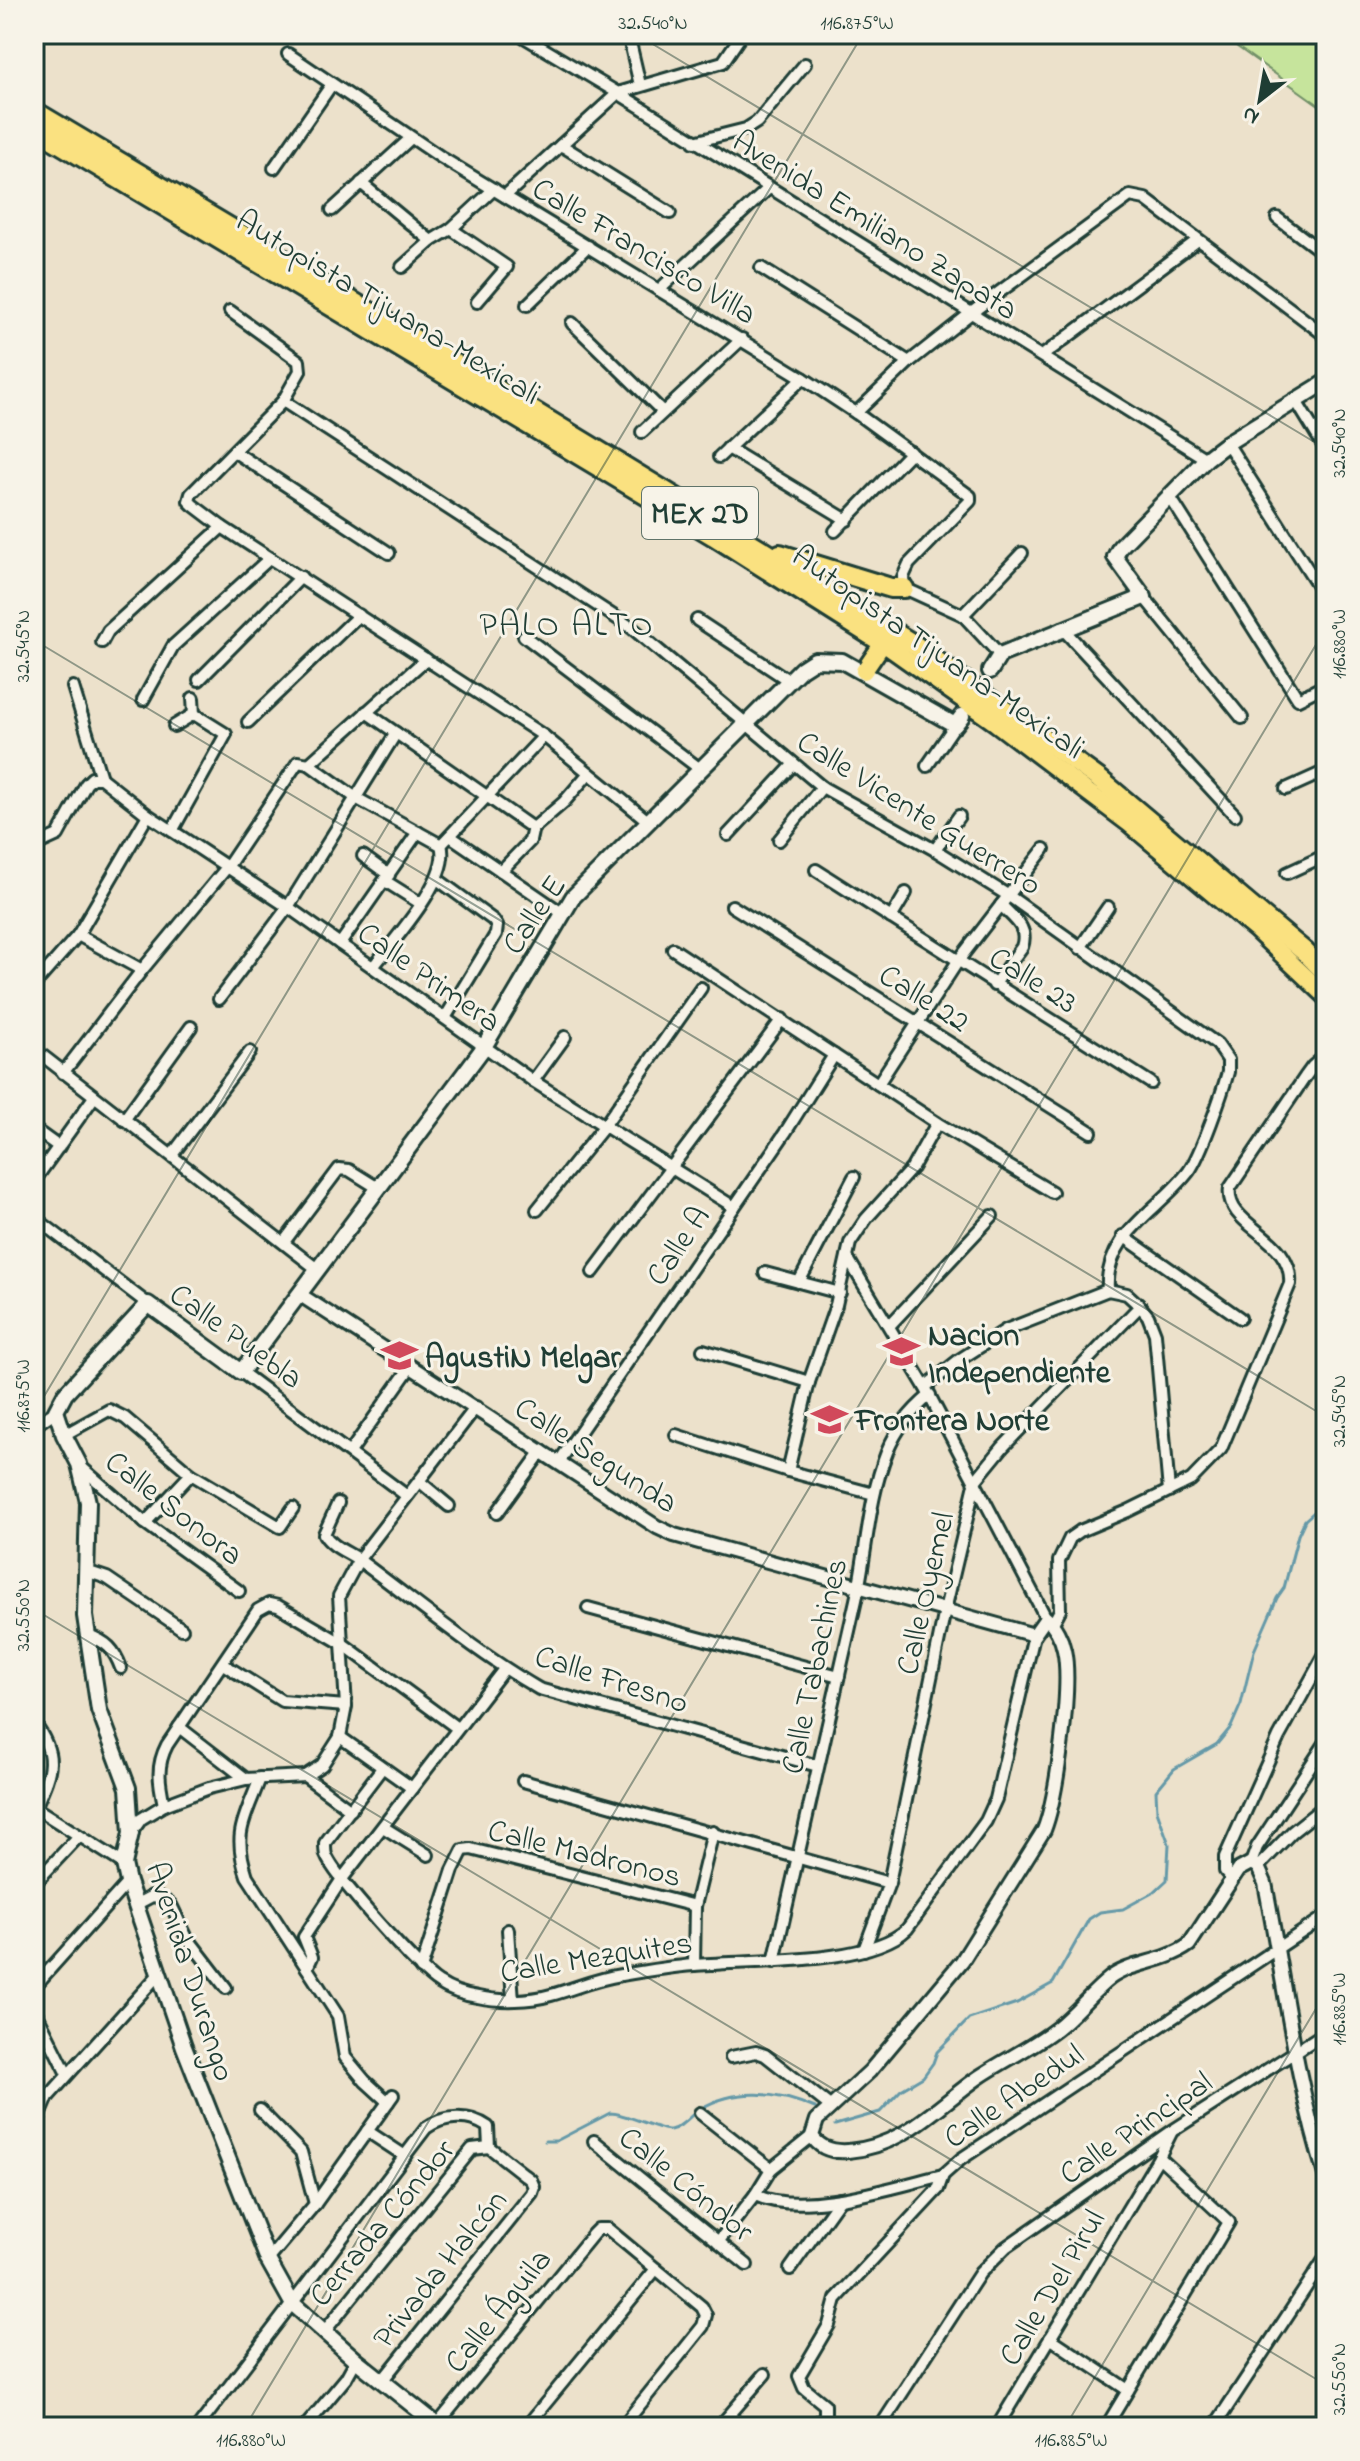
<svg xmlns="http://www.w3.org/2000/svg" width="1360" height="2461" font-family="'Indie Flower',sans-serif">
  <rect width="100%" height="100%" fill="#ece1cb"/>
  <filter id="ink" filterUnits="userSpaceOnUse"><feTurbulence type="fractalNoise" baseFrequency=".0125" numOctaves="2"/><feDisplacementMap in="SourceGraphic" scale="16" xChannelSelector="R" yChannelSelector="G"/><feConvolveMatrix kernelMatrix="1 2 1 2 8 2 1 2 1" color-interpolation-filters="sRGB"/></filter>
  <g filter="url(#ink)">
    <polygon fill="#c6e49c" stroke="#729068" stroke-width="2" points="1219,34 1326,34 1326,110"/>
    <g fill="none" stroke-linecap="round" stroke-linejoin="round">
      <g stroke="#6599a8" stroke-width="3">
        <polyline points="835,2125 880,2112 901,2090 923,2077 933,2063 937,2052 969,2019 1017,2003 1053,1983 1089,1919 1100,1912 1123,1909 1154,1892 1167,1880 1169,1844 1157,1811 1156,1791 1174,1769 1217,1744 1231,1727 1241,1704 1254,1651 1277,1598 1284,1588 1298,1535 1305,1520 1314,1512 1326,1508"/>
        <path d="M545,2141H556L610,2113C626,2113 660,2131 670,2130C682,2128 690,2115 700,2109C736,2087 778,2092 815,2108"/>
      </g>
      <defs>
        <g id="minor">
          <polyline points="519,34 618,93 1206,459"/>
          <polyline points="628,34 640,85"/>
          <polyline points="288,54 442,158 803,378 856,413 970,496 970,501 909,564 903,577 904,588 963,615 1000,655"/>
          <polyline points="694,142 746,129 757,122 805,64"/>
          <polyline points="561,145 670,213"/>
          <polyline points="274,168 332,84"/>
          <polyline points="361,183 431,241"/>
          <polyline points="505,196 618,93 723,62 742,34"/>
          <polyline points="332,210 411,138"/>
          <polyline points="1277,218 1326,255"/>
          <polyline points="451,229 507,267 477,302"/>
          <polyline points="402,267 431,241 451,229 494,189"/>
          <polyline points="761,268 909,362"/>
          <polyline points="659,290 769,188"/>
          <polyline points="527,305 588,246"/>
          <polyline points="230,311 299,361 300,371 283,401 191,494 189,501 193,505 222,527 544,736 648,821"/>
          <polyline points="572,323 663,412"/>
          <polyline points="1042,356 1198,240"/>
          <path d="M283,401L632,628L822,787L935,850L1009,896L1217,1044L1228,1060V1072C1222,1094 1201,1154 1189,1171C1159,1211 1104,1234 1108,1290"/>
          <polyline points="1296,401 1326,450"/>
          <polyline points="856,413 909,362 971,313 1130,196 1145,199 1326,336"/>
          <polyline points="642,432 742,339"/>
          <polyline points="1227,443 1326,598"/>
          <polyline points="728,448 847,520"/>
          <polyline points="235,452 389,553"/>
          <polyline points="719,457 803,378"/>
          <polyline points="1170,497 1298,699 1326,685"/>
          <polyline points="835,531 911,452"/>
          <polyline points="1144,597 1242,718"/>
          <polyline points="963,615 1022,553"/>
          <polyline points="697,620 788,680"/>
          <polyline points="1062,628 1235,815"/>
          <polyline points="524,636 700,769"/>
          <polyline points="102,642 108,631 222,527"/>
          <polyline points="199,680 301,577"/>
          <polyline points="73,687 101,778"/>
          <polyline points="143,700 173,646 270,558"/>
          <polyline points="366,712 531,827 536,826 564,802 589,773"/>
          <polyline points="248,722 359,615"/>
          <polyline points="174,726 194,714"/>
          <polyline points="309,764 426,659"/>
          <polyline points="927,766 955,725"/>
          <polyline points="101,778 148,815 288,907 533,1081 734,1207"/>
          <polyline points="1286,789 1326,771"/>
          <polyline points="533,827 530,841 501,871 562,913"/>
          <polyline points="172,831 226,734 194,714 193,698"/>
          <polyline points="728,835 793,765"/>
          <polyline points="450,836 501,871"/>
          <polyline points="779,840 822,787"/>
          <polyline points="441,845 544,736"/>
          <polyline points="34,846 58,835 86,784 92,778 101,778"/>
          <polyline points="935,850 959,816"/>
          <polyline points="363,856 389,875"/>
          <polyline points="816,870 1151,1083"/>
          <polyline points="1287,873 1326,855"/>
          <polyline points="437,879 493,920 497,926 496,934 445,1018"/>
          <polyline points="385,881 420,903"/>
          <polyline points="732,906 1091,1132"/>
          <polyline points="891,918 906,893"/>
          <polyline points="78,935 142,970"/>
          <polyline points="340,944 418,832"/>
          <polyline points="1080,948 1108,907"/>
          <polyline points="673,949 937,1123 1052,1192"/>
          <polyline points="34,985 78,935 148,815"/>
          <path d="M994,985L1022,947C1029,927 1013,918 1001,905"/>
          <polyline points="219,999 288,907 396,733"/>
          <polyline points="34,1049 317,1269"/>
          <path d="M63,1073L142,970L228,866L298,762L309,764L356,798L441,845C452,877 393,941 373,967"/>
          <polyline points="533,1081 565,1037"/>
          <polyline points="878,1084 958,961 1044,849"/>
          <polyline points="124,1120 191,1027"/>
          <polyline points="34,1129 59,1147"/>
          <polyline points="172,1155 250,1052"/>
          <polyline points="34,1181 94,1097"/>
          <polyline points="537,1210 602,1129 701,988"/>
          <polyline points="34,1217 148,1304"/>
          <polyline points="1123,1236 1240,1318"/>
          <polyline points="284,1242 339,1169 349,1170 378,1188"/>
          <polyline points="847,1257 925,1387 1046,1618"/>
          <polyline points="593,1272 782,1019"/>
          <polyline points="765,1273 840,1293"/>
          <polyline points="799,1282 854,1177"/>
          <polyline points="890,1325 992,1216"/>
          <polyline points="703,1350 809,1382"/>
          <polyline points="241,1372 407,1496"/>
          <polyline points="925,1387 959,1360 1006,1330 1108,1290 1127,1294 1140,1306 1148,1316 1155,1334 1169,1491"/>
          <polyline points="34,1426 56,1411"/>
          <polyline points="64,1435 109,1410 125,1418 191,1474 280,1527 293,1508"/>
          <polyline points="676,1435 788,1471 874,1494"/>
          <polyline points="350,1452 411,1366"/>
          <polyline points="559,1462 785,1133 834,1055"/>
          <polyline points="80,1466 145,1523 239,1591"/>
          <polyline points="788,1471 809,1382 836,1305 850,1243 866,1219 912,1168 937,1123"/>
          <polyline points="419,1481 449,1506"/>
          <polyline points="34,1497 36,1504 34,1515"/>
          <path d="M338,1503L324,1534C332,1548 351,1553 363,1563C421,1606 477,1653 539,1689L818,1766"/>
          <polyline points="497,1513 542,1451"/>
          <polyline points="145,1523 191,1474"/>
          <polyline points="86,1571 107,1578 182,1629"/>
          <polyline points="588,1608 839,1676"/>
          <path d="M1053,1623L1060,1610L1059,1561L1070,1538L1080,1531L1128,1511L1191,1480L1221,1449L1290,1284C1294,1236 1224,1227 1230,1188L1305,1077L1313,1066L1326,1055"/>
          <path d="M88,1635C107,1642 114,1649 121,1668"/>
          <polyline points="223,1664 282,1701 346,1706"/>
          <path d="M34,1723C60,1758 50,1773 34,1810"/>
          <polyline points="179,1727 246,1779"/>
          <polyline points="340,1737 412,1788"/>
          <path d="M382,1768L325,1843C325,1847 325,1852 326,1855C334,1876 419,1971 439,1983C451,1991 464,1995 478,1997C500,2002 530,2001 551,1995C576,1988 595,1979 621,1975C645,1971 669,1967 694,1965C747,1960 868,1966 907,1929L986,1821L996,1799L1034,1635"/>
          <polyline points="305,1776 351,1810"/>
          <path d="M260,1778C245,1819 232,1832 247,1876L338,2016L345,2057L365,2081L388,2102"/>
          <polyline points="523,1781 889,1883"/>
          <path d="M164,1805C159,1782 156,1766 167,1745L258,1610L269,1604L278,1606L343,1644L457,1728"/>
          <polyline points="34,1807 124,1864"/>
          <polyline points="383,1827 428,1855"/>
          <polyline points="131,1833 141,1819 164,1805 209,1788 246,1779 305,1776 322,1765 340,1737 346,1706 339,1596 359,1559 476,1407"/>
          <polyline points="1251,1863 1257,1847 1326,1742"/>
          <polyline points="1258,1867 1292,1832 1326,1805"/>
          <polyline points="1231,1878 1225,1871 1225,1857 1279,1737 1326,1652"/>
          <polyline points="34,1884 79,1836"/>
          <polyline points="135,1905 152,1896 159,1897 171,1905 186,1936 226,1988"/>
          <polyline points="508,1930 513,2000"/>
          <polyline points="864,1950 889,1883 945,1610 976,1480 1003,1447 1140,1306"/>
          <path d="M774,1962C802,1842 829,1721 856,1600C867,1551 868,1500 887,1452C897,1428 910,1412 930,1395"/>
          <polyline points="694,1965 695,1906 713,1832"/>
          <polyline points="307,1968 312,1957 304,1937 342,1879 504,1669"/>
          <polyline points="421,1969 453,1870 463,1850 471,1849 695,1906"/>
          <polyline points="34,1987 128,1882"/>
          <polyline points="34,2008 67,2074"/>
          <polyline points="731,2057 756,2052 765,2055 831,2107"/>
          <polyline points="260,2110 301,2152 315,2204"/>
          <polyline points="700,2113 771,2169"/>
          <polyline points="34,2130 48,2097 159,1974"/>
          <polyline points="367,2131 405,2156"/>
          <polyline points="594,2141 747,2265"/>
          <path d="M755,2195C802,2217 893,2187 943,2175"/>
          <polyline points="718,2242 755,2195 771,2169 812,2136"/>
          <polyline points="268,2260 315,2204 393,2095"/>
          <polyline points="790,2269 840,2199"/>
          <polyline points="324,2332 472,2149 489,2147 531,2180 534,2187 532,2193 382,2381"/>
          <polyline points="1050,2338 1128,2390"/>
          <polyline points="884,2421 980,2273 1006,2247 1172,2131 1326,2032"/>
          <polyline points="437,2425 593,2234 598,2229 608,2229 702,2307 706,2315 703,2326 622,2427"/>
          <path d="M198,2427L426,2128C444,2115 470,2114 488,2127L489,2147"/>
          <polyline points="305,2427 346,2378 356,2360"/>
          <polyline points="526,2427 656,2269"/>
          <polyline points="719,2427 765,2374"/>
          <polyline points="815,2427 825,2415 825,2405 804,2388 799,2376 829,2325 836,2299 938,2189 943,2175 961,2159 1326,1916"/>
          <polyline points="997,2427 1159,2157 1171,2133"/>
          <polyline points="1106,2427 1229,2222 1159,2157"/>
          <polyline points="1214,2427 1326,2257"/>
        </g>
        <path id="tertiary" d="M299,1294L657,1527L674,1535L1034,1635L1046,1618C1055,1625 1062,1639 1064,1650C1072,1684 1057,1797 1044,1830L962,1961L870,2071L817,2120L812,2136C820,2149 833,2152 848,2151C903,2147 936,2107 979,2077C1004,2060 1033,2047 1057,2028C1076,2013 1091,1993 1110,1978C1131,1962 1164,1963 1189,1945L1238,1870L1251,1863L1258,1867L1265,1883C1284,1981 1296,2083 1326,2178"/>
        <g id="secondary">
          <polyline points="990,671 1000,655 1144,597 1115,557 1120,547 1206,459 1227,443 1326,382"/>
          <polyline points="440,2427 356,2360 292,2303 268,2260 184,2047 128,1882 124,1864 131,1833 128,1788 99,1710 85,1616 88,1502 79,1464 64,1435 56,1411 65,1394 148,1304 241,1372 484,1047 573,897 801,669 815,660 842,661 955,725 962,716"/>
        </g>
        <polyline id="trunk" points="864,671 883,643 996,723 1130,824 1255,929 1326,996"/>
        <g id="motorway">
          <polyline points="34,111 291,264 762,550 916,646 1099,779 1305,952 1326,973"/>
          <polyline points="34,128 714,536 883,643"/>
          <polyline points="780,554 891,588 904,588"/>
          <polyline points="1323,991 1326,994"/>
        </g>
      </defs>
      <use href="#minor" stroke="#1f3d34" stroke-width="16"/>
      <use href="#tertiary" stroke="#1f3d34" stroke-width="18"/>
      <use href="#secondary" stroke="#1f3d34" stroke-width="20"/>
      <use href="#trunk" stroke="#1f3d34" stroke-width="22"/>
      <use href="#motorway" stroke="#1f3d34" stroke-width="24"/>
      <use href="#minor" stroke="#f7f3e8" stroke-width="10"/>
      <use href="#tertiary" stroke="#f7f3e8" stroke-width="12"/>
      <use href="#secondary" stroke="#f7f3e8" stroke-width="14"/>
      <use href="#trunk" stroke="#fae180" stroke-width="16"/>
      <use href="#motorway" stroke="#fae180" stroke-width="18"/>
    </g>
  </g>
  <path fill="none" stroke="#1f3d34" stroke-width="2" stroke-opacity="0.45" d="M636,34L1326,449M34,48L43,34M34,640L1326,1417M34,1413L863,34M34,1609L1326,2385M245,2427L1326,628M1065,2427L1326,1992"/>
  <defs>
    <symbol id="school-bare" viewBox="-9 -9 18 18"><path d="M0-5L7-2L0 1L-7-2ZM-4 1L0 2.5L4 1V4Q0 6-4 4Z" fill="#d1495b" stroke="#f7f3e8" stroke-width="2.5" paint-order="stroke"/></symbol>
  </defs>
  <g fill-rule="evenodd">
    <use href="#school-bare" x="876" y="1326" width="51" height="51"/>
    <use href="#school-bare" x="374" y="1330" width="51" height="51"/>
    <use href="#school-bare" x="804" y="1394" width="51" height="51"/>
  </g>
  <g text-anchor="middle" stroke-width="6" stroke-linejoin="round" paint-order="stroke">
    <rect fill="#f7f3e8" stroke="#60746a" stroke-width="2" x="642" y="487" width="116" height="52" rx="6"/>
    <g font-size="30" font-weight="bold" fill="#1f3d34">
      <text x="700" y="523">MEX 2D</text>
    </g>
    <g font-size="32" fill="#1f3d34" stroke="#f7f3e8">
      <text transform="translate(876 224) rotate(32)" y="11">Avenida Emiliano Zapata</text>
      <text transform="translate(645 250) rotate(31)" y="11">Calle Francisco Villa</text>
      <text transform="translate(389 306) rotate(31)" y="11">Autopista Tijuana-Mexicali</text>
      <text transform="translate(939 651) rotate(35)" y="11">Autopista Tijuana-Mexicali</text>
      <text transform="translate(920 812) rotate(32)" y="11">Calle Vicente Guerrero</text>
      <text transform="translate(533 914) rotate(-56)" y="11">Calle E</text>
      <text transform="translate(430 976) rotate(35)" y="11">Calle Primera</text>
      <text transform="translate(1034 979) rotate(32)" y="11">Calle 23</text>
      <text transform="translate(925 997) rotate(32)" y="11">Calle 22</text>
      <text transform="translate(677 1245) rotate(-56)" y="11">Calle A</text>
      <text transform="translate(237 1335) rotate(36)" y="11">Calle Puebla</text>
      <text transform="translate(597 1454) rotate(33)" y="11">Calle Segunda</text>
      <text transform="translate(175 1507) rotate(38)" y="11">Calle Sonora</text>
      <text transform="translate(924 1593) rotate(-77)" y="11">Calle Oyemel</text>
      <text transform="translate(813 1666) rotate(-78)" y="11">Calle Tabachines</text>
      <text transform="translate(612 1678) rotate(18)" y="11">Calle Fresno</text>
      <text transform="translate(585 1852) rotate(14)" y="11">Calle Madronos</text>
      <text transform="translate(596 1956) rotate(-9)" y="11">Calle Mezquites</text>
      <text transform="translate(192 1971) rotate(72)" y="11">Avenida Durango</text>
      <text transform="translate(1013 2095) rotate(-34)" y="11">Calle Abedul</text>
      <text transform="translate(1135 2127) rotate(-34)" y="11">Calle Principal</text>
      <text transform="translate(687 2183) rotate(39)" y="11">Calle Cóndor</text>
      <text transform="translate(381 2222) rotate(-50)" y="11">Cerrada Cóndor</text>
      <text transform="translate(439 2268) rotate(-51)" y="11">Privada Halcón</text>
      <text transform="translate(1051 2287) rotate(-59)" y="11">Calle Del Pirul</text>
      <text transform="translate(497 2310) rotate(-51)" y="11">Calle Águila</text>
    </g>
    <g font-size="32" font-weight="bold" fill="#1f3d34" stroke="#f7f3e8" text-anchor="start">
      <text x="928" y="1345">Nacion<tspan x="928" dy="37">Independiente</tspan></text>
      <text x="425" y="1367">AgustiN Melgar</text>
      <text x="855" y="1430">Frontera Norte</text>
    </g>
    <g font-size="34" letter-spacing="2" fill="#1f3d34" stroke="#f7f3e8">
      <text x="567" y="635">PALO ALTO</text>
    </g>
  </g>
  <rect width="1360" height="2461" fill="none" stroke="#f7f3e8" stroke-width="88"/>
  <g transform="translate(1260 100) rotate(211)" stroke="#f7f3e8" stroke-width="6" paint-order="stroke">
  <path d="M0-6L14 30L0 20L-14 30Z" fill="#1f3d34"/>
  <text y="-12" font-size="22" font-weight="bold" text-anchor="middle" fill="#1f3d34">N</text>
  </g>
  <rect x="44" y="44" width="1272" height="2373" fill="none" stroke="#1f3d34" stroke-width="3"/>
  <g font-size="20" text-anchor="middle" fill="#1f3d34">
    <text x="653" y="29">32.540°N</text>
    <text x="857" y="29">116.875°W</text>
    <text transform="translate(1338 443) rotate(-90)" y="7">32.540°N</text>
    <text transform="translate(1338 644) rotate(-90)" y="7">116.880°W</text>
    <text transform="translate(22 646) rotate(-90)" y="7">32.545°N</text>
    <text transform="translate(22 1396) rotate(-90)" y="7">116.875°W</text>
    <text transform="translate(1338 1411) rotate(-90)" y="7">32.545°N</text>
    <text transform="translate(22 1615) rotate(-90)" y="7">32.550°N</text>
    <text transform="translate(1338 2009) rotate(-90)" y="7">116.885°W</text>
    <text transform="translate(1338 2379) rotate(-90)" y="7">32.550°N</text>
    <text x="251" y="2446">116.880°W</text>
    <text x="1071" y="2446">116.885°W</text>
  </g>
</svg>
